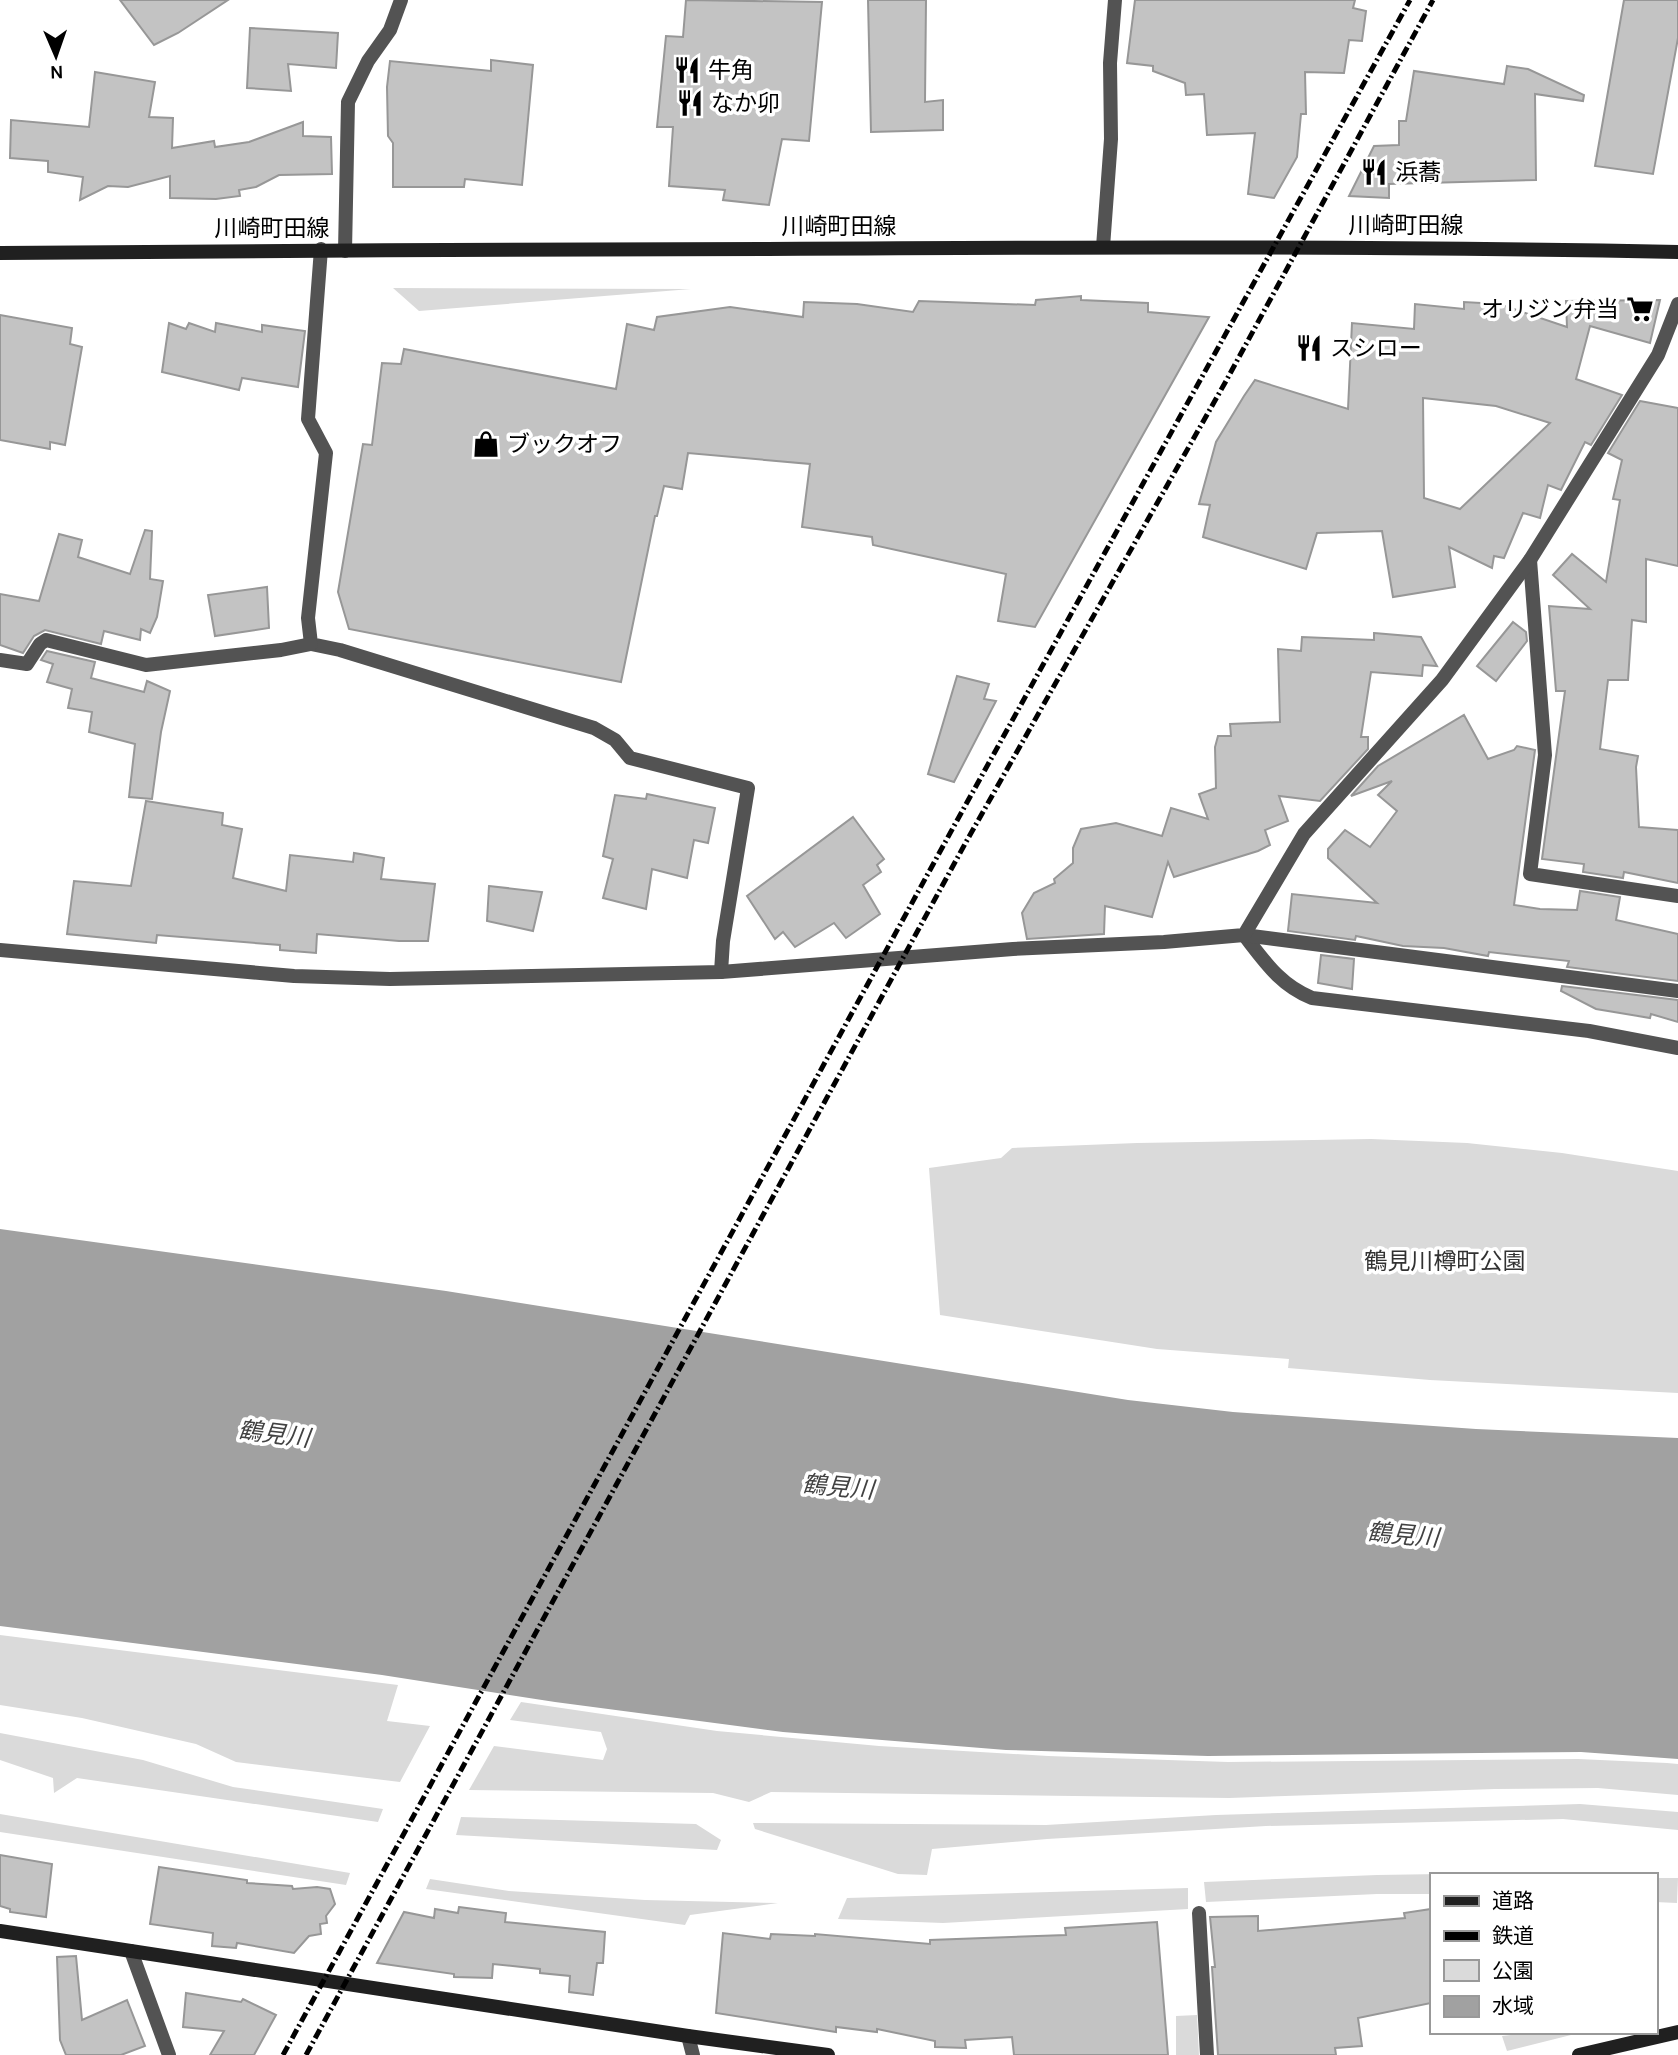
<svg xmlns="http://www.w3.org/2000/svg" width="1678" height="2055" font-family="Karla,'Noto Sans JP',sans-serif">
  <rect width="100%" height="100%" fill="#fff"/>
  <g fill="#dadada">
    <polygon points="393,288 691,289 419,311"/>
    <polygon points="1371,1139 1467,1143 1562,1153 1678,1171 1678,1393 1430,1380 1288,1368 1289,1359 1157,1349 940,1315 929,1168 1001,1158 1012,1148 1137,1143"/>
    <polygon points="0,1635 398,1685 387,1721 430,1726 400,1782 236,1762 196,1744 82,1718 0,1705"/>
    <polygon points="521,1702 717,1731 879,1746 1048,1756 1228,1762 1578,1759 1667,1763 1678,1764 1678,1795 1598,1788 1495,1789 1229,1798 771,1792 749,1802 713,1793 469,1790 494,1746 603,1760 607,1749 601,1732 510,1720"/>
    <polygon points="0,1733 143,1760 233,1787 383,1809 378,1822 77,1778 54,1793 53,1778 0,1760"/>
    <polygon points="1580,1804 1678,1812 1678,1830 1563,1819 1266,1826 1047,1839 932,1849 927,1875 898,1874 755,1829 753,1823 1046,1825 1216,1815"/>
    <polygon points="0,1814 350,1873 346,1885 0,1832"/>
    <polygon points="461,1817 696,1824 721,1840 717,1850 456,1835"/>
    <polygon points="1506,1873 1554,1875 1431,1875 1431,1894 1377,1894 1206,1902 1204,1882 1377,1875"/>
    <polygon points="1655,1878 1678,1878 1677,1903 1655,1902"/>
    <polygon points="430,1879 509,1891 645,1900 778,1903 690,1915 685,1925 426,1889"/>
    <polygon points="1188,1888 1188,1909 943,1923 838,1919 847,1898"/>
    <polygon points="1197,2015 1199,2055 1176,2055 1176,2016"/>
    <polygon points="1538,2032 1575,2032 1575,2034 1507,2051 1502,2036"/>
  </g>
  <polygon fill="#a1a1a1" points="0,1229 446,1291 1128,1400 1233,1412 1476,1429 1678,1438 1678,1759 1581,1752 1208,1756 1006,1750 783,1732 555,1702 382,1675 0,1626"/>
  <g fill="#c3c3c3" stroke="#979797" stroke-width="2" fill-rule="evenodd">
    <polygon points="120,0 228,0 178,33 154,45"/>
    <polygon points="686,0 822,2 809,141 782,139 769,205 723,200 725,190 669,186 673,127 657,127 666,36 683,37"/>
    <polygon points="868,0 926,0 925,102 943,100 943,130 871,132"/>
    <polygon points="1135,0 1355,0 1353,8 1366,11 1362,41 1349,40 1344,73 1305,72 1306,114 1301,114 1297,157 1274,198 1248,194 1255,133 1207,135 1204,94 1186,95 1185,83 1153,71 1153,66 1127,63"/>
    <polygon points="1624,0 1678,0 1678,38 1653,174 1595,166"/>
    <polygon points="250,28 338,33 336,68 288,64 291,91 247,88"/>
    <polygon points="491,60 533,65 522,185 465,179 464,187 393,187 393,143 388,136 387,87 390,61 491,71"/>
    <polygon points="1507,66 1528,69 1584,95 1583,101 1535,94 1536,180 1389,184 1389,198 1349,196 1374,146 1399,145 1399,121 1406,121 1414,71 1504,84"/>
    <polygon points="95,72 155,82 149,117 173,118 172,148 214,141 215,147 249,142 303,122 303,136 331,137 332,174 279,175 256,187 239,190 240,196 216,199 170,198 170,176 128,187 108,186 80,200 83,177 48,172 48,161 10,158 11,120 89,127"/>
    <polygon points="1081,296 1081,300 1148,303 1148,312 1209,317 1035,627 998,621 1006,574 873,545 872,537 802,527 810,464 688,453 682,489 664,486 657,516 655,516 621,682 349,629 338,592 363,444 372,445 382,363 401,364 404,349 616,389 627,324 654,330 657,317 730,307 803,317 804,302 857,304 913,312 919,301 1035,305 1036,300"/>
    <path d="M1660,300L1650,343L1590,326L1576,379L1622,395L1591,445L1585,442L1561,490L1548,485L1540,518L1523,513L1504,558L1494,556L1492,568L1449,547L1455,587L1393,597L1382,531L1317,533L1306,569L1203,537L1210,505L1199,504L1216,442L1244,396L1255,380L1348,409L1352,323L1414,329L1415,304L1464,309V302L1499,304L1567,327L1566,301ZM1423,398L1496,406L1550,423L1460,509L1424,498Z"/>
    <polygon points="0,315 72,328 70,344 82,347 65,445 50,442 50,449 0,440"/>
    <polygon points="169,323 186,329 189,323 215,332 216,323 262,332 262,325 305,331 298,387 242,378 239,390 162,372"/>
    <polygon points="1640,401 1678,408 1678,566 1646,559 1646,622 1632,620 1628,680 1608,680 1600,749 1638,756 1636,767 1639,827 1678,830 1678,883 1624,872 1623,878 1583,872 1584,864 1542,859 1565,691 1556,691 1549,606 1590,609 1553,575 1572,554 1606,582 1620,500 1613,499 1622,460 1608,453"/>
    <polygon points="145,530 152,531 150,579 163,581 157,617 150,633 141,629 140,640 104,631 101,644 45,630 34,636 23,653 0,645 0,594 39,601 59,534 82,540 78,557 130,574"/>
    <polygon points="267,587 269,628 215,636 208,595"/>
    <polygon points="1513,622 1526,632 1527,641 1496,681 1477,666"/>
    <polygon points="1374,633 1421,637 1437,666 1423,665 1422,676 1371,672 1361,737 1368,737 1368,749 1320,801 1279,796 1288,821 1265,830 1270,845 1258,851 1174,877 1168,862 1152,917 1105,906 1104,934 1027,939 1022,913 1034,893 1055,883 1054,879 1073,863 1073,848 1081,829 1116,823 1162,836 1171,808 1208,819 1199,794 1216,788 1215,747 1218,736 1231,736 1230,724 1280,722 1278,649 1301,651 1302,637 1374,640"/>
    <polygon points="47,651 95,662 91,678 144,692 147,681 170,691 161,732 152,799 129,797 135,744 89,732 92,712 68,708 72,689 47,682 53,664 41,660"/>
    <polygon points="957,676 989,684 984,699 996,701 954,782 928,774"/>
    <polygon points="1464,715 1488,759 1514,750 1517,746 1535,750 1514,905 1540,909 1577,910 1580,891 1620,897 1616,920 1678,934 1678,981 1567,967 1569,961 1489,952 1488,956 1444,948 1403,946 1356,936 1355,940 1288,931 1292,894 1377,903 1328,858 1328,849 1345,830 1370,847 1397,811 1378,795 1392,781 1351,796 1378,766"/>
    <polygon points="647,794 715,808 708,843 694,840 687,878 652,869 646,909 603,898 613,859 603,856 615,795 646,799"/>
    <polygon points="146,801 223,813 222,825 242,829 233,878 286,891 290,855 353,862 354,853 384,858 381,879 435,884 428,941 399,941 317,934 316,953 280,950 280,945 157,935 156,943 67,934 74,881 131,886"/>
    <polygon points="853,817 884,859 877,865 881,872 863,885 880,914 846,938 834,923 795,947 783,932 775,939 747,896"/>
    <polygon points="489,886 542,892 533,931 487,921"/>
    <polygon points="1321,955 1354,959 1352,989 1318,983"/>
    <polygon points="1562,986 1678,1000 1678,1022 1651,1014 1650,1018 1596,1009 1561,991"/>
    <polygon points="0,1855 52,1864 46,1917 10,1912 10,1909 0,1906"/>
    <polygon points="159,1867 247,1880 247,1883 292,1886 293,1889 317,1887 330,1889 335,1904 326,1916 327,1923 320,1924 321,1934 309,1936 294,1953 237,1943 236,1948 212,1946 213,1933 150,1924"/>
    <polygon points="459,1907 506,1913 505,1922 605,1932 603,1963 597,1963 593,1995 569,1992 570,1976 540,1973 540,1969 493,1964 492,1978 454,1977 454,1974 377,1963 404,1912 434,1918 435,1909 458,1913"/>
    <polygon points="1431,1909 1431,2003 1358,2018 1362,2046 1335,2048 1336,2055 1218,2055 1212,1967 1215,1967 1210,1917 1258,1916 1258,1931 1405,1918 1404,1913"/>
    <polygon points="1157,1922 1168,2055 1014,2055 1012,2037 965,2040 966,2048 935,2047 935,2041 877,2029 877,2032 836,2027 836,2032 716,2013 723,1933 770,1939 771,1934 815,1936 815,1934 930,1944 930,1940 1066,1935 1065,1928"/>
    <polygon points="76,1956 82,2020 127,2000 145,2046 121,2055 66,2055 60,2040 57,1957"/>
    <polygon points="186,1993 241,2002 243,1999 276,2015 254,2055 210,2055 224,2031 183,2027"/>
  </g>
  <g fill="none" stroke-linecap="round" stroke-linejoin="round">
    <g stroke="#535353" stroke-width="14">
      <polyline points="1103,247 1111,139 1110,63 1115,0"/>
      <polyline points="321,249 308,419 326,453 308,618 311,644 340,650 594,728 615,740 630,758 748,788 723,941 721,972"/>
      <polyline points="345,251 348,102 368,61 390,30 401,0"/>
      <polyline points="1530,560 1545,755 1530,874 1678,896"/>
      <polyline points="0,660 27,664 40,644 46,640 146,665 281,650 311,644"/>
      <path d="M1244,935C1265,962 1280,985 1312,998L1589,1031L1678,1048"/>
      <polyline points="1244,935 1678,991"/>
      <polyline points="0,950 294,976 390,979 721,972 1013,949 1164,942 1244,935 1304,834 1442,680 1530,560 1658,355 1678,304"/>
      <polyline points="1199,1913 1207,2055"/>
      <polyline points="131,1951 169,2055"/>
      <polyline points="688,2036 693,2055"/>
    </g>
    <g stroke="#202020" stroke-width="14">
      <path d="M0,253C256,250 511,250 767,249C1071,247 1374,246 1678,252"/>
      <polyline points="0,1931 688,2036 828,2055"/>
      <polyline points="1579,2055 1678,2032"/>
    </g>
    <g stroke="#000" stroke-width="5" stroke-dasharray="10 3.5 2 3.5" stroke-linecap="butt">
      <polyline points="283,2055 954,826 1410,0"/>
      <polyline points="306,2055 966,842 1226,381 1433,0"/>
    </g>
  </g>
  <defs>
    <symbol id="restaurant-bare" viewBox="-9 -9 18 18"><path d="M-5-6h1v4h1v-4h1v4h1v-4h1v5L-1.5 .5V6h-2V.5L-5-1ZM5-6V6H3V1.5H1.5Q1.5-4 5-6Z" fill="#000" stroke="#fff" stroke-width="2.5" paint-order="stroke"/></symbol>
    <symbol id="supermarket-bare" viewBox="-9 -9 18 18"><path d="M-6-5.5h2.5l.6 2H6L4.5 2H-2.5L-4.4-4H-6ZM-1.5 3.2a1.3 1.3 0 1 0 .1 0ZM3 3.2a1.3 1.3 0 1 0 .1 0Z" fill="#000" stroke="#fff" stroke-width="2.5" paint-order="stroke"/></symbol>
    <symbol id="shop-bare" viewBox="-9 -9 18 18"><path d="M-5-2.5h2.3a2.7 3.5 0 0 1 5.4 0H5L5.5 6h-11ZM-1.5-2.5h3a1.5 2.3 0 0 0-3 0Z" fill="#000" stroke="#fff" stroke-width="2.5" paint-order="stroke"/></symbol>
  </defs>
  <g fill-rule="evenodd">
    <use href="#restaurant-bare" x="668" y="51" width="38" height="38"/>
    <use href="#restaurant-bare" x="671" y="84" width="38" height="38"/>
    <use href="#restaurant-bare" x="1355" y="153" width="38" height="38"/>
    <use href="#supermarket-bare" x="1621" y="290" width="38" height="38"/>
    <use href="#restaurant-bare" x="1290" y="329" width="38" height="38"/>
    <use href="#shop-bare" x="467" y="425" width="38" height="38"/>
  </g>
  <g text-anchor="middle" stroke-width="7" stroke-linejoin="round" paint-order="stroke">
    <g font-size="23" fill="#000" stroke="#fff" text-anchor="start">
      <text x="708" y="78">牛角</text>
      <text x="711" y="111">なか卯</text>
      <text x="1395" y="180">浜蕎</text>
      <text x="1619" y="317" text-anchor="end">オリジン弁当</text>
      <text x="1330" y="356">スシロー</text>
      <text x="507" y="452">ブックオフ</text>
    </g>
    <g font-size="23" fill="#000" stroke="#fff">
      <text x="1406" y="233">川崎町田線</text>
      <text x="839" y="234">川崎町田線</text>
      <text x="272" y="236">川崎町田線</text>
    </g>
    <g font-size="23" fill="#313131" stroke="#fff">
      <text x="1445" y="1269">鶴見川樽町公園</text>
    </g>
    <g font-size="24" font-style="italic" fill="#424242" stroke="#fff">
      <text transform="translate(274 1434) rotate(7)" y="8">鶴見川</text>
      <text transform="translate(838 1487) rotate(5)" y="8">鶴見川</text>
      <text transform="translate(1403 1535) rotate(5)" y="8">鶴見川</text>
    </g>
  </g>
  <rect x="1430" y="1873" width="228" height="161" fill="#ffffff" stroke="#999999" stroke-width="2"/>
  <rect x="1444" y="1896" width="35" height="10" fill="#202020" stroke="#999999" stroke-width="2"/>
  <text x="1492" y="1908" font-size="21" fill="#000000">道路</text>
  <rect x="1444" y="1931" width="35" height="10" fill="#000000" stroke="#999999" stroke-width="2"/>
  <text x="1492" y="1943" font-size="21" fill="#000000">鉄道</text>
  <rect x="1444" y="1960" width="35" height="21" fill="#dadada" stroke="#999999" stroke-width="2"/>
  <text x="1492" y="1978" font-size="21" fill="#000000">公園</text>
  <rect x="1444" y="1996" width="35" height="21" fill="#a1a1a1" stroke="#999999" stroke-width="2"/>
  <text x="1492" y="2013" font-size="21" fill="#000000">水域</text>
  <g transform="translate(56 56) rotate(178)" stroke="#ffffff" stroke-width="5" paint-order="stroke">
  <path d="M0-5L12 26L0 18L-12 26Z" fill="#000000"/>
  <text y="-10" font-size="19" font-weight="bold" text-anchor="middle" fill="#000000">N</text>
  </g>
</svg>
